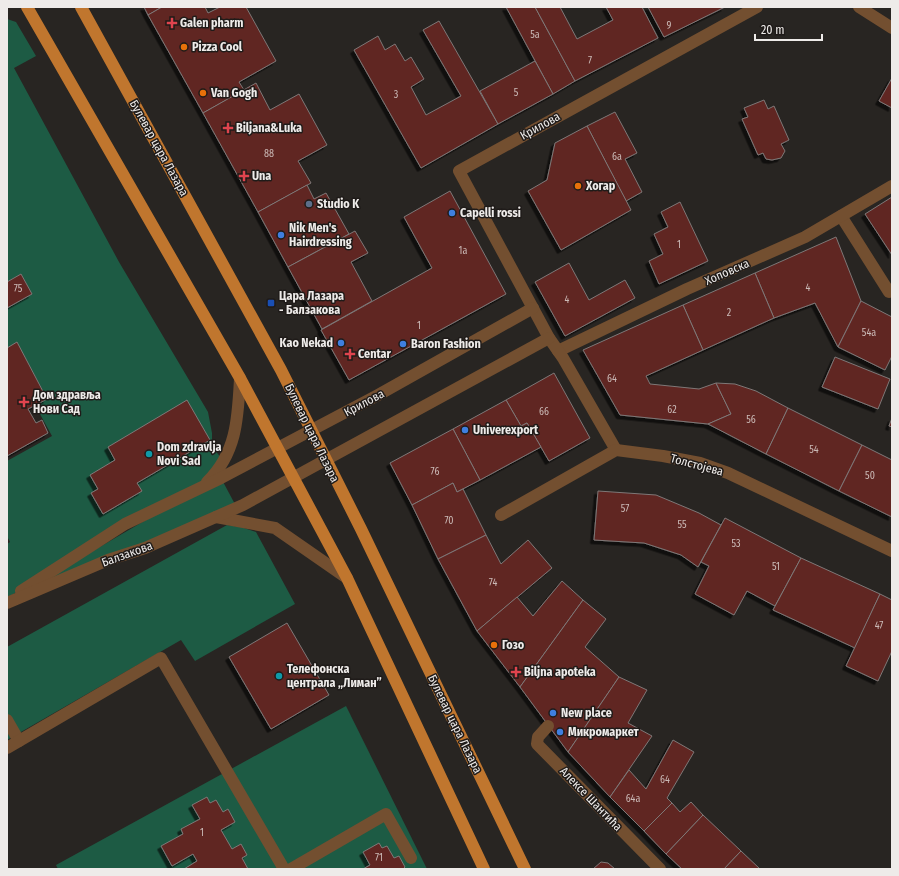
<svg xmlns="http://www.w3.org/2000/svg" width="899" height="876" font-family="'Fira Sans Condensed',sans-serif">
  <defs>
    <filter id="shadow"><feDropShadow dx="-3.5" dy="3.5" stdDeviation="0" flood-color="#0009"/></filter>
  </defs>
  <rect width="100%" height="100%" fill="#282522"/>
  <g fill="#1d5b44">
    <polygon points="7,19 16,22 36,56 14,68 119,262 208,412 212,433 212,447 223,460 221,478 237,508 7,601 194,492 125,524 7,598 7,544 10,542 7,536 7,461 52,436 35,405 47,398 17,343 7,348 7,308 32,294 21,274 7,282"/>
    <polygon points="227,525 241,527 256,532 295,604 195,661 181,640 7,740 7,647"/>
    <polygon points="346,706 427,869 58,869 56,865"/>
  </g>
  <g fill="#612522" stroke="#7e7877" filter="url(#shadow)">
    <polygon points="144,7 162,7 148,15"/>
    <polygon points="162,7 205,7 208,13 220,7 246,7 276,61 239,82 244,90 203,113 148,15"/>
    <polygon points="506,7 535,7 575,81 553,94"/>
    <polygon points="535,7 560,7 577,39 613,20 606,7 642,7 658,38 575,81"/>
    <polygon points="648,7 725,7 664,37"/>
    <polygon points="439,21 498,124 421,168 354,50 378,36 385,50 395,44 405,61 411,57 424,79 411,87 426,115 461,96 423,30"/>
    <polygon points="535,61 553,94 498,124 480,91"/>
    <polygon points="892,78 892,108 879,101"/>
    <polygon points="256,83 270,110 299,94 327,145 298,161 311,183 258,212 203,113"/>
    <polygon points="764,100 768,109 774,106 789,140 781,144 785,151 781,158 772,160 766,159 763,153 758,155 742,119 748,117 744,108"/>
    <polygon points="615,112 637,153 625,159 642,192 626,201 587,126"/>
    <polygon points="587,126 631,210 561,250 528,191 547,180 555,143"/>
    <polygon points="307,185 314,199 326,193 349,234 288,267 258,212"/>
    <polygon points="450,191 506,294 349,380 321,330 432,268 404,217"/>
    <polygon points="892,197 892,255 865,214"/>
    <polygon points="680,202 708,261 659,284 649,261 663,254 654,234 668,227 661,212"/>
    <polygon points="355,231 368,253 351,262 372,301 322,329 288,267"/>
    <polygon points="836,237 861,301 838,347 815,303 774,318 755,273"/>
    <polygon points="569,263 589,300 625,280 635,298 565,336 535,282"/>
    <polygon points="755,273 774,318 703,350 683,305"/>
    <polygon points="21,274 32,294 7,308 7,282"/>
    <polygon points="861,301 892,317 892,356 885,370 838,347"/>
    <polygon points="683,305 703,350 646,376 650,384 699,389 716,383 731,414 708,424 620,415 583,350"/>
    <polygon points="17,342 47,399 28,409 36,423 42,420 48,433 7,456 7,348"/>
    <polygon points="835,357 890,379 878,409 822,387"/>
    <polygon points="554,373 590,438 549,461 527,423 521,426 506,400"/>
    <polygon points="716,383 735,384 756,391 788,408 766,454 708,424 731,414"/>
    <polygon points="187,400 210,440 137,483 142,491 103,514 91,493 98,489 90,475 115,460 108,447"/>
    <polygon points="506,400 521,426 527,423 541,447 480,480 453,429"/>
    <polygon points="788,408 862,445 839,491 766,454"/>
    <polygon points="892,418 892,427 889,426"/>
    <polygon points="453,429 480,480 457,492 453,483 412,505 390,463"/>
    <polygon points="862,445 892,460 892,517 839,491"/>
    <polygon points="453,483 457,492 463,489 486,535 438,559 412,505"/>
    <polygon points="598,491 656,495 699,513 721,525 698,567 681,555 644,543 594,540"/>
    <polygon points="725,518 801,558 775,606 747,591 734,615 695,594 709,566 701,562"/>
    <polygon points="486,535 501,564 528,540 552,568 477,631 438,559"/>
    <polygon points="801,558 880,594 855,648 773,610"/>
    <polygon points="562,581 583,600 520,687 477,631 517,597 533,616"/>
    <polygon points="880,594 892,600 892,651 878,681 846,666"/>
    <polygon points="583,600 606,619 585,647 619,677 568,752 520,687"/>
    <polygon points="287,623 329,695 271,729 229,657"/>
    <polygon points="619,677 647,690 628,723 652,736 610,797 568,752"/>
    <polygon points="673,740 694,752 667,798 672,803 644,831 610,797 629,770 646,789"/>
    <polygon points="207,797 210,803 216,800 223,812 228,809 235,822 221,830 232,849 241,844 247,855 242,858 248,869 184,869 197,861 193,854 172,866 161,846 183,834 181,829 200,819 192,805"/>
    <polygon points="691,802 703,815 666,854 644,831 672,803 680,812"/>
    <polygon points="703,815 741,851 724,869 682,869 666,854"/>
    <polygon points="379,843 382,848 387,846 394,858 399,856 405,867 403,869 363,869 370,865 363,852"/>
    <polygon points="741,851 760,869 724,869"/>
    <polygon points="601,862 608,863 615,869 593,869"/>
  </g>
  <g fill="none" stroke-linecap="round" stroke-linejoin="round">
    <g stroke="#734f30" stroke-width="12">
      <polyline points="859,7 892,28"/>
      <polyline points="841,216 889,292 892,290"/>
      <polyline points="558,351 687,289 805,237 892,186"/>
      <polyline points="616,450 563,358 549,338 459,171 757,7"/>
      <path d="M207,482C237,453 238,417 240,378"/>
      <polyline points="501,515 616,450 663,456 700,463 728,473 892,551"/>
      <polyline points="216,517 275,528 347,578"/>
      <polyline points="21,591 125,524 221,478 378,395 533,308"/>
      <polyline points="7,603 108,560 145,548 243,505 549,338"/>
      <polyline points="7,720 19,741"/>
      <polyline points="548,726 538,737 537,744 660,869"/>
      <polyline points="7,748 161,658 284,869"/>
      <polyline points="291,869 386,814 411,858"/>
    </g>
    <g stroke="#c0762e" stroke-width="12">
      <polyline points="27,7 240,378 347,578 484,869"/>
      <polyline points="81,7 281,370 361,529 525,869"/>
    </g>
  </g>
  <g fill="#e0444e" stroke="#1f1b19" stroke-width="1.5">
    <path d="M170 17h4v4h4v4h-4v4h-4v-4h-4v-4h4z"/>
    <path d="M226 122h4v4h4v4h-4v4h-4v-4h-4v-4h4z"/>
    <path d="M242 170h4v4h4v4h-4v4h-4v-4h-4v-4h4z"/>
    <path d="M348 348h4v4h4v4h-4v4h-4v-4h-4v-4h4z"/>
    <path d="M22 396h4v4h4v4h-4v4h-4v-4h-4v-4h4z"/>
    <path d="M514 666h4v4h4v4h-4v4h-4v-4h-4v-4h4z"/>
  </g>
  <g fill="#e8710a" stroke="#1f1b19" stroke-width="1.5">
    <circle cx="184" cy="47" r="4"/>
    <circle cx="203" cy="93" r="4"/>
    <circle cx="578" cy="186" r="4"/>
    <circle cx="494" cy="645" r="4"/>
  </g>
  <circle fill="#5c6f8a" stroke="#1f1b19" stroke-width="1.5" cx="309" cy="204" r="4"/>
  <g fill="#3f7fe0" stroke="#1f1b19" stroke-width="1.5">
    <circle cx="452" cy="213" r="4"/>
    <circle cx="281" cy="235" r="4"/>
    <circle cx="341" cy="343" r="4"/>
    <circle cx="403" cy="344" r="4"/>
    <circle cx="465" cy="430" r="4"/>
    <circle cx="553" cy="713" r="4"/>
    <circle cx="560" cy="732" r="4"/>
  </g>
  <rect fill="#1a4fb4" stroke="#1f1b19" stroke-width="1.5" x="267" y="299" width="8" height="8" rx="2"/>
  <g fill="#0f9aa8" stroke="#1f1b19" stroke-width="1.5">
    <circle cx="149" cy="454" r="4"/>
    <circle cx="279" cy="676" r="4"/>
  </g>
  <g text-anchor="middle" stroke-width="3" stroke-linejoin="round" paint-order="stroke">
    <g font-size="10" fill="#cbbab7">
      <text x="669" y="29">9</text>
      <text x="535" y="38">5a</text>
      <text x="590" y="64">7</text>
      <text x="516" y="96">5</text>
      <text x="396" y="98">3</text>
      <text x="269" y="157">88</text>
      <text x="617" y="160">6a</text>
      <text x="679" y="248">1</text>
      <text x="463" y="254">1a</text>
      <text x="808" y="291">4</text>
      <text x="18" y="292">75</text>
      <text x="567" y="303">4</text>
      <text x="729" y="316">2</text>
      <text x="419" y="329">1</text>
      <text x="869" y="336">54a</text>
      <text x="612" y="382">64</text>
      <text x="672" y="413">62</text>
      <text x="544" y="415">66</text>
      <text x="751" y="423">56</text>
      <text x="814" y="453">54</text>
      <text x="435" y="475">76</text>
      <text x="870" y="479">50</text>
      <text x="625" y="512">57</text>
      <text x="449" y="524">70</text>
      <text x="682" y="528">55</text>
      <text x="736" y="547">53</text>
      <text x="776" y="570">51</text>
      <text x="493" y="586">74</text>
      <text x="879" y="629">47</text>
      <text x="665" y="783">64</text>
      <text x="633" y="802">64a</text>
      <text x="202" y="836">1</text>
      <text x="379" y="861">71</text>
    </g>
    <g font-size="12" font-weight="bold" fill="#eeebe9" stroke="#1f1b19" text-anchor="start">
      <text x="180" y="27">Galen pharm</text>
      <text x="192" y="51">Pizza Cool</text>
      <text x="211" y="97">Van Gogh</text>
      <text x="236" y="132">Biljana&amp;Luka</text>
      <text x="252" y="180">Una</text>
      <text x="586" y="190">Хогар</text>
      <text x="317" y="208">Studio K</text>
      <text x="460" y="217">Capelli rossi</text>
      <text x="289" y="232">Nik Men's<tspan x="289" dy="14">Hairdressing</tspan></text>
      <text x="279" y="300">Цара Лазара<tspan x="279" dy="14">- Балзакова</tspan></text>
      <text x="333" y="347" text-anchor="end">Kao Nekad</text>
      <text x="411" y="348">Baron Fashion</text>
      <text x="358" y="358">Centar</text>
      <text x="33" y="399">Дом здравља<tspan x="33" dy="14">Нови Сад</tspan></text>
      <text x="473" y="434">Univerexport</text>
      <text x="157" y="451">Dom zdravlja<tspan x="157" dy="14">Novi Sad</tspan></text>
      <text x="502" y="649">Гозо</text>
      <text x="287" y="673">Телефонска<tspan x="287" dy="14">централа „Лиман”</tspan></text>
      <text x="524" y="676">Biljna apoteka</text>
      <text x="561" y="717">New place</text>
      <text x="568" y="736">Микромаркет</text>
    </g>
    <g font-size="12" fill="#eeebe9" stroke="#1f1b19">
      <text transform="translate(540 126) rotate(-29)" y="4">Крилова</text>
      <text transform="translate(159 148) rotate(61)" y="4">Булевар цара Лазара</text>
      <text transform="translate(727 272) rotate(-24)" y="4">Хоповска</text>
      <text transform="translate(364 403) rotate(-28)" y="4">Крилова</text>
      <text transform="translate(312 433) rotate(64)" y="4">Булевар цара Лазара</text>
      <text transform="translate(697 465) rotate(15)" y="4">Толстојева</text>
      <text transform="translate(127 554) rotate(-20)" y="4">Балзакова</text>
      <text transform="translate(455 724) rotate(64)" y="4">Булевар цара Лазара</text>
      <text transform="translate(591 799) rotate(46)" y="4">Алексе Шантића</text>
    </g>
  </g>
  <rect width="899" height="876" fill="none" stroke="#eeebe9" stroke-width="16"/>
  <path d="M755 34v6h67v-6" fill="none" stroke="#eeebe9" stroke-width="2"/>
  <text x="761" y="34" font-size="12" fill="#eeebe9" stroke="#1f1b19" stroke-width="3" paint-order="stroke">20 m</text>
</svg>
